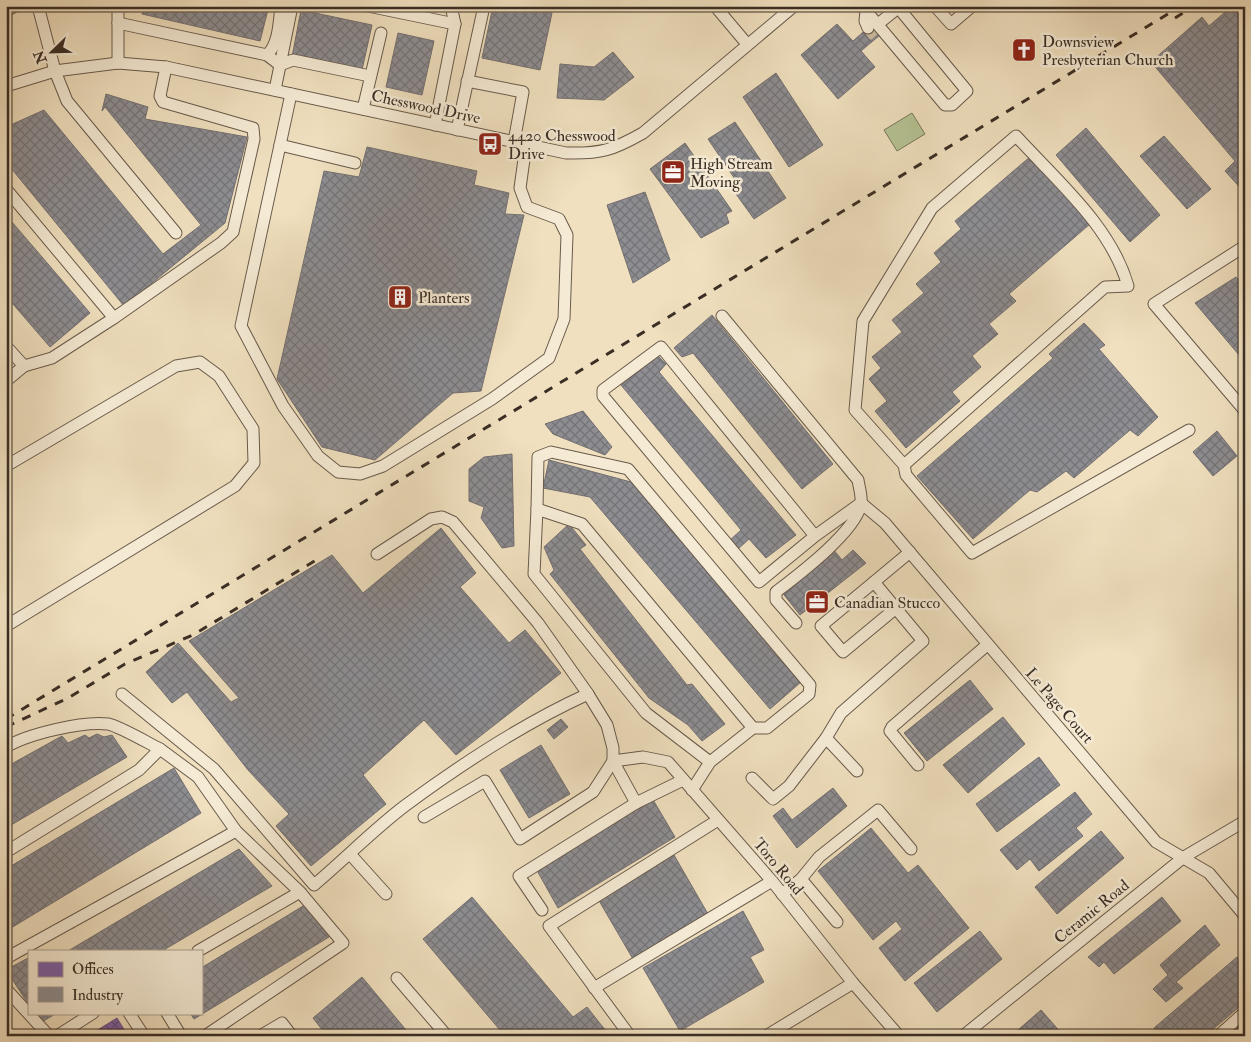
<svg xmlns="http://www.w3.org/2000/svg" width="1251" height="1042" font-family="'IM FELL Double Pica',serif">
  <defs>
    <pattern id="offices-cross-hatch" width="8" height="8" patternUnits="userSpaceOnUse" patternTransform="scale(1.25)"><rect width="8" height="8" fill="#7b5ea7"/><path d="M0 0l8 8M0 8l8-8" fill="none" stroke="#604a80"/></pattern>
    <pattern id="industry-cross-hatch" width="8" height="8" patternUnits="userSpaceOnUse" patternTransform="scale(1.25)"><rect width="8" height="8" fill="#8d8d92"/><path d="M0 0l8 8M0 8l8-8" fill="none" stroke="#747477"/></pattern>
  </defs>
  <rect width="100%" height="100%" fill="#f0e0bf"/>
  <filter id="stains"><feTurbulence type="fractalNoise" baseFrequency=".004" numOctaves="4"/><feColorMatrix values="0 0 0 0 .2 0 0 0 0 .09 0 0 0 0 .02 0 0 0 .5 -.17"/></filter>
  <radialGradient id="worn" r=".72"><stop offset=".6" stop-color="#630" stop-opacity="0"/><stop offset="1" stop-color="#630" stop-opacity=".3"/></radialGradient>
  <polygon fill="#b6c394" stroke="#78785c" points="912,113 925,134 897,151 884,130"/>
  <polygon fill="url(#offices-cross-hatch)" stroke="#685080" points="117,1018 128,1036 88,1036"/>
  <g fill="url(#industry-cross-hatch)" stroke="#747071">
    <polygon points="143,6 269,6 260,41 142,14"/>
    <polygon points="493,6 518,6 552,13 540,70 482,58"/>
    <polygon points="1232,6 1245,6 1245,193 1225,171 1235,161 1151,62 1202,17 1209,26"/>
    <polygon points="301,10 372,25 362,70 292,57"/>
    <polygon points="837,24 853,41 871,25 880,35 861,51 875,67 838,99 801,55"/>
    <polygon points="398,33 434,41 422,95 386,87"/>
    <polygon points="613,52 634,77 604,100 557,98 560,64 594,67"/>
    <polygon points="776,73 823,145 789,167 743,97"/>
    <polygon points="106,94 148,107 145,119 247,137 225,223 124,306 6,162 6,127 44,110 163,254 201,225 105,107 102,111"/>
    <polygon points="735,122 786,198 754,219 736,194 743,191 708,139"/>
    <polygon points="1086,128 1160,215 1130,242 1056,155"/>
    <polygon points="1164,136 1211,189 1187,209 1140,156"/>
    <polygon points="685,143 732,211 726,214 729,223 701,238 650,169"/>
    <polygon points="367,147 477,171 474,185 509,193 505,214 524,215 481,391 453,393 375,460 322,447 277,379 324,171 359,177"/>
    <polygon points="1031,156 1090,224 1009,294 1016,301 989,324 998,334 972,356 981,367 952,392 960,401 906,448 875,411 887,401 869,379 881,368 872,357 902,332 892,320 924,293 916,284 941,262 934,253 961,229 955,221"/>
    <polygon points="645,192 670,260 633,283 607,205"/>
    <polygon points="6,215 90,313 50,347 6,296"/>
    <polygon points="1236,277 1245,287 1245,362 1195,303"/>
    <polygon points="712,315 833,464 802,489 693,353 682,357 674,348"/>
    <polygon points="1084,323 1105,345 1099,349 1158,417 1138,436 1130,430 1074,478 1066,471 1037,492 1030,490 973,539 917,476 1053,358 1049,354"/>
    <polygon points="658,356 666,364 659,372 796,535 766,558 749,539 737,550 729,541 741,530 621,385"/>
    <polygon points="583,411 612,447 605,455 553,434 545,424"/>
    <polygon points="1217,431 1237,456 1213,476 1193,452"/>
    <polygon points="512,454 514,546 502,548 481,518 484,507 469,501 469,469 484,457"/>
    <polygon points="549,460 631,482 801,682 770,709 590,497 543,488"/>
    <polygon points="569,524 586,545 580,549 687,685 692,684 725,724 702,741 688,725 649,698 550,574 554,570 544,547"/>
    <polygon points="441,528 476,573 460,587 509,643 525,630 561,673 456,755 424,720 363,775 386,804 311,866 276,826 289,814 248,770 187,692 172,703 146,672 178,643 231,702 239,698 189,641 332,555 363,593"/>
    <polygon points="833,549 842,560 853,550 866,563 800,615 781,591"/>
    <polygon points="970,680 993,709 927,761 904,733"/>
    <polygon points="1003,717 1025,744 968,793 943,765"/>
    <polygon points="561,719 568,727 554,739 547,730"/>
    <polygon points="97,734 104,737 112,735 127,757 6,828 6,767 62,736 68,743 85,735 89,738"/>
    <polygon points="541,745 570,794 529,818 500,770"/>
    <polygon points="1039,757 1060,785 997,832 976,804"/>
    <polygon points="174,768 201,813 6,931 6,869"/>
    <polygon points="833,788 847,806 797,848 773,816 783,808 792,820"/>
    <polygon points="1075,792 1092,814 1076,828 1083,836 1039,871 1030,859 1017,870 1000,850"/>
    <polygon points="652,798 675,837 558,908 535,867"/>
    <polygon points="871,828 908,873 918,865 969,928 905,981 879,948 902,929 896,921 873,940 818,871"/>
    <polygon points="1101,831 1124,858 1057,914 1035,887"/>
    <polygon points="239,849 272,886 162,951 68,951"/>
    <polygon points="674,855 708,914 633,959 598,899"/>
    <polygon points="472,897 573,1017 587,1007 610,1036 505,1036 423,939"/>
    <polygon points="1162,897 1181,921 1114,974 1104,962 1099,967 1088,957"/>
    <polygon points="308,903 329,937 194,1019 190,1013 201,1013 201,968"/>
    <polygon points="743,911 764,950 750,957 764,982 680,1031 643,968"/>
    <polygon points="1205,925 1220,945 1176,982 1183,988 1166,1002 1153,989 1168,975 1160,965"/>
    <polygon points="980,931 1002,959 937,1012 914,983"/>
    <polygon points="1237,957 1245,966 1245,1002 1205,1036 1161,1036 1154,1028"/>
    <polygon points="28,958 29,959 29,1005 6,970"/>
    <polygon points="362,977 411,1036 327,1036 313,1018"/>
    <polygon points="1041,1010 1063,1035 1011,1036"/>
    <polygon points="34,1013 57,1013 40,1023"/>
    <polygon points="1245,1020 1245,1036 1226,1036"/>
  </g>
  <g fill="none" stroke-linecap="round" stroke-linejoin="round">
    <polyline stroke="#ccbca0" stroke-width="11" stroke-dasharray="11 5.5" stroke-linecap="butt" points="868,28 876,38"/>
    <defs>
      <g id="minor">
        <polyline points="38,6 55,71 67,101 176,233"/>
        <polyline points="368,6 455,24 435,125"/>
        <polyline points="451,6 455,24"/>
        <polyline points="715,6 747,44"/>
        <polyline points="862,6 945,105 952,105 967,91 897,6"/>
        <polyline points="935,6 951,24 972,6"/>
        <polyline points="6,11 15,6"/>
        <polyline points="866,11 865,21 868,28"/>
        <polyline points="118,23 267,55 280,65 293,60 370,76"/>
        <polyline points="878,24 898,8"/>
        <path d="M267,55C279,44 279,22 281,6"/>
        <polyline points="118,63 118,6"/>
        <polyline points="467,81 523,92 514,142"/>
        <path d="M6,86L55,71L118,63L166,67L566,153C601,154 613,150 643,133L794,6"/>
        <polyline points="275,90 292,6"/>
        <polyline points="291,94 241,326 283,406 318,456 338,472 360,474 383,466 492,399 549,358 564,319 567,235 559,219 527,207 520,188 526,145"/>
        <polyline points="363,109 381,33"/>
        <polyline points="457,130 484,6"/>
        <path d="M1016,136C1057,181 1111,226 1128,286L1105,287L904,465L855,410L863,321L932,208Z"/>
        <polyline points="280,145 355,163"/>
        <polyline points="6,189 114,318 221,243 233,232 254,139 253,128 163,102 160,96 166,67"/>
        <polyline points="1245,246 1154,304 1245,411"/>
        <path d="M722,316L858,480C859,487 862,496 861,503C858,530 798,575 776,592V600L796,623"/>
        <polyline points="6,346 24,366 6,381"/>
        <polyline points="24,366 52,358 114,318"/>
        <polyline points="904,465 906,475 972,553 1189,430"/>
        <polyline points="6,466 176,366 200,362 219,376 253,429 254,463 235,486 6,626"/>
        <polyline points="861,503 885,523 1156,842 1209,873 1245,916"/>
        <polyline points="537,509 538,457 551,452 628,469 810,685 809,694 767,728 753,728"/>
        <polyline points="815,536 661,347 603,390 603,396 759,582 815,536 861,503"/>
        <polyline points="377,554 431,519 442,517 453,522 538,623 588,694 607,725 613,748 613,761 636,803 519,876 542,910"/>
        <polyline points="874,582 821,626 843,652 896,608"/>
        <path d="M122,694L214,769L314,885C345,859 374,829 406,805C463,763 524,723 588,694"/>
        <polyline points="826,738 857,771"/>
        <path d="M6,747C28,734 82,721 108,724C119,726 148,743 160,749"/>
        <polyline points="613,761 643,757 668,762 772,881 853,983 899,1036"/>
        <polyline points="918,765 890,731 892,727 987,645"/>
        <polyline points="752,778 773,799 789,786 826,738 841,713 923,641 874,582 910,552"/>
        <polyline points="692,790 710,762 753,728 582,524 537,509 534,574 646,713 710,762"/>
        <polyline points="636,803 683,780"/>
        <polyline points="424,817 485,781 520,839 593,792 613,761"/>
        <polyline points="6,852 139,770 160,749 198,777 236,831"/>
        <polyline points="350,854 386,894"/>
        <polyline points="801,879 819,857 878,810 911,849"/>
        <polyline points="782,894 801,879 837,922"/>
        <polyline points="198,951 300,892"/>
        <polyline points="6,960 10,956 236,831 300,892 343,943 205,1036"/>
        <polyline points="397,978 447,1036"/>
        <polyline points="594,988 772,881"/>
        <polyline points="6,989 49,1036"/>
        <polyline points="129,1013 144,1036"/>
        <polyline points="167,1013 181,1036"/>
        <polyline points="57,1036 93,1013"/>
        <polyline points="260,1036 282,1023 292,1036"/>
        <polyline points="630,1036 549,926 718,820"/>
        <polyline points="766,1036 853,983"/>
        <polyline points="963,1036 1184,857 1245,821"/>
        <polyline points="1218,1036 1245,1012"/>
      </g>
    </defs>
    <use href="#minor" stroke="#685a4c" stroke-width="13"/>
    <use href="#minor" stroke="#f5ebd5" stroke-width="11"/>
    <g stroke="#3a2e25" stroke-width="3" stroke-dasharray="9 9" stroke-linecap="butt">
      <polyline points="1175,18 1194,6"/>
      <polyline points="6,719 1181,6"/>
      <polyline points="6,727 68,698 125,664 193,635 321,557"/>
    </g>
  </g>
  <defs>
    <symbol id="church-square" viewBox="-11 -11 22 22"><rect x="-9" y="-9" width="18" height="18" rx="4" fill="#8f2418" stroke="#f5ebd5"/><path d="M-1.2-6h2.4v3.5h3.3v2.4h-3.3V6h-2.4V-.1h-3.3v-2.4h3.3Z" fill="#fff"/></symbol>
    <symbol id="bus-square" viewBox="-11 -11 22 22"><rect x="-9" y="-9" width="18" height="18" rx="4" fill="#8f2418" stroke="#f5ebd5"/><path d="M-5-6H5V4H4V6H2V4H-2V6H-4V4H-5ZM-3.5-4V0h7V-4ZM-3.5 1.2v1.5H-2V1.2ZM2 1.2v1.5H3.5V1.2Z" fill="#fff"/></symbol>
    <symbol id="office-square" viewBox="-11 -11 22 22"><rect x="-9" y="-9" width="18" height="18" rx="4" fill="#8f2418" stroke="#f5ebd5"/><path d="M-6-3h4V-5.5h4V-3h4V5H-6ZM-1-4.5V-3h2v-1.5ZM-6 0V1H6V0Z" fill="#fff"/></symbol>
    <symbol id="building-square" viewBox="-11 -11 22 22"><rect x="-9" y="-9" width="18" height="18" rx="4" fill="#8f2418" stroke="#f5ebd5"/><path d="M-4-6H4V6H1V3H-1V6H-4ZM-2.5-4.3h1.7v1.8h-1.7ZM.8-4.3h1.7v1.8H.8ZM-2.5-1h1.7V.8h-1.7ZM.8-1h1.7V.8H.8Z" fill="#fff"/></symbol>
  </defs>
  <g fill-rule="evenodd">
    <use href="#church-square" x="1010" y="36" width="28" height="28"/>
    <use href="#bus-square" x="476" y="130" width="28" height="28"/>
    <use href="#office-square" x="659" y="158" width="28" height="28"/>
    <use href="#building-square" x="386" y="283" width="28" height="28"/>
    <use href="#office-square" x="803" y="588" width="28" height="28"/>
  </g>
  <g text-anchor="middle" stroke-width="5" stroke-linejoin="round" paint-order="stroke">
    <g font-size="16" fill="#3a2e25" stroke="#f5ebd5" text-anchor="start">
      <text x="1042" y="47">Downsview<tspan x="1042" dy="18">Presbyterian Church</tspan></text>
      <text x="508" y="141">4420 Chesswood<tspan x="508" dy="18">Drive</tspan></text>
      <text x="690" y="169">High Stream<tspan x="690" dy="18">Moving</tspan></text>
      <text x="418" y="303">Planters</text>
      <text x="834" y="608">Canadian Stucco</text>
    </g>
    <g font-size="16" fill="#3a2e25" stroke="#f5ebd5">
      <text transform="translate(426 106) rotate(12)" y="6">Chesswood Drive</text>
      <text transform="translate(1060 705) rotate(49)" y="6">Le Page Court</text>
      <text transform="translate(779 866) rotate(50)" y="6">Toro Road</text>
      <text transform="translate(1091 911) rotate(-39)" y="6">Ceramic Road</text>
    </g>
  </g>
  <rect width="1251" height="1042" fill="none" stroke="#f0e0bf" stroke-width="25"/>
  <rect x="8" y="8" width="1236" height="1027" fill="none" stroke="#3a2e25" stroke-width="2.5"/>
  <rect x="12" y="12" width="1226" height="1017" fill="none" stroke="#3a2e25"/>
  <rect x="28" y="950" width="175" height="65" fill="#f5ebd5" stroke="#aa9f8f"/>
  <rect x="38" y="962" width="25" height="15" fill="#7b5ea7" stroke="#aa9f8f"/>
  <text x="72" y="974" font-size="15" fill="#3a2e25">Offices</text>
  <rect x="38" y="987" width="25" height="15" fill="#8d8d92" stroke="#aa9f8f"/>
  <text x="72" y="1000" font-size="15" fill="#3a2e25">Industry</text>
  <g transform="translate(52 52) rotate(247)" stroke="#f5ebd5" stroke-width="4" paint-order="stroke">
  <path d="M0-4L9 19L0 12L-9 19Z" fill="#3a2e25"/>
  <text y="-8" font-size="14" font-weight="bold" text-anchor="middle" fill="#3a2e25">N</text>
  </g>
  <rect width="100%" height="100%" filter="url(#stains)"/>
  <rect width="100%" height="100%" fill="url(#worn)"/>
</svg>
